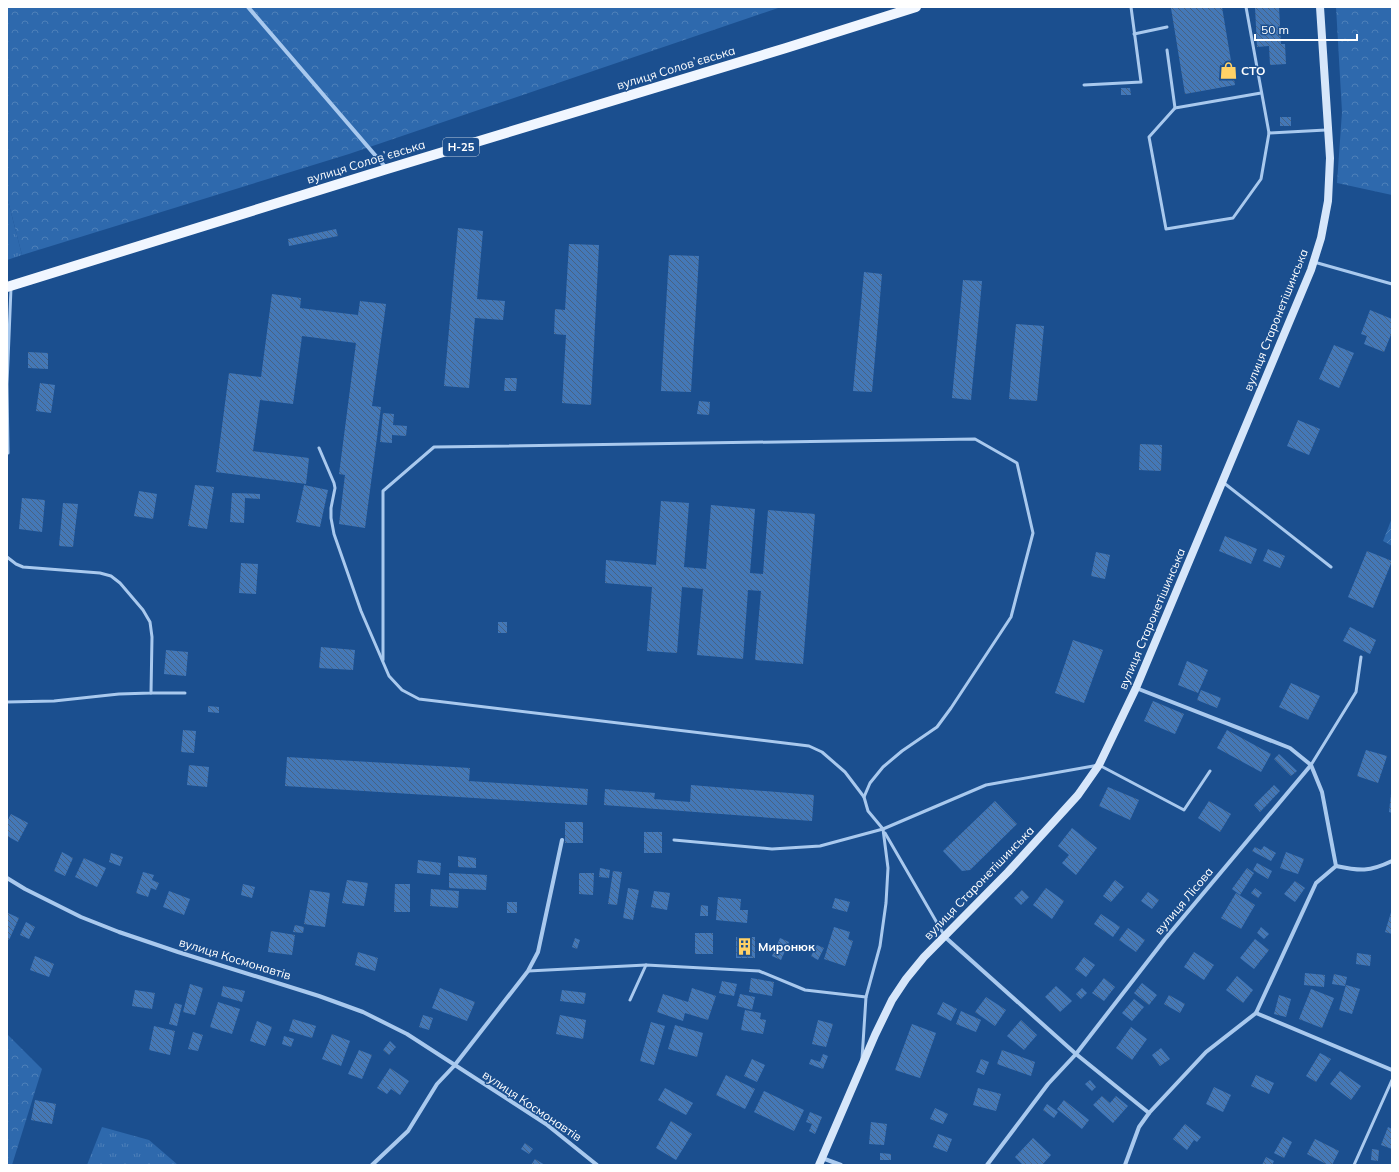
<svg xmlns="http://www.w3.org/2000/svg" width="1399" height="1172" font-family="Mulish,sans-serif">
  <defs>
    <pattern id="grass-tufts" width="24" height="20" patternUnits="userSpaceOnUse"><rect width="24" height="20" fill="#2e69ad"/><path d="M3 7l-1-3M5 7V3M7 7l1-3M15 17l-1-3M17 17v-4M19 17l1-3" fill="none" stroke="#4d80b9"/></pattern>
    <pattern id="forest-crowns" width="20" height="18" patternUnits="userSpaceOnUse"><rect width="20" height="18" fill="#2e69ad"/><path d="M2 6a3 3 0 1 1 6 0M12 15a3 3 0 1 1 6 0" fill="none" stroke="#4d80b9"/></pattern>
    <pattern id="garden-furrows" width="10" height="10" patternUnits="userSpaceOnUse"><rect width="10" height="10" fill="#2e69ad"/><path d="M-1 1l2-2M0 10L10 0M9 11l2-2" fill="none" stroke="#4d80b9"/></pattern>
    <pattern id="building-back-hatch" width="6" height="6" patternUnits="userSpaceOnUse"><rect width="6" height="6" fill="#4478b7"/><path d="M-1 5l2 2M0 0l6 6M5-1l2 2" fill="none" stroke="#486282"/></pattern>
  </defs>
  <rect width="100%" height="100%" fill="#1b4f8f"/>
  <g fill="url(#grass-tufts)">
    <polygon points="7,197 22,255 7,260"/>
    <polygon points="102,1127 149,1140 178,1165 87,1165"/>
  </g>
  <g fill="url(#forest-crowns)">
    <polygon points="7,7 781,7 349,154 22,255 7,197"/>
    <polygon points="1336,7 1392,7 1392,195 1337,183 1342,112"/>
    <polygon points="7,1034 42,1069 12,1165 7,1165"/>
  </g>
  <polygon fill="url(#garden-furrows)" points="1392,518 1392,546 1383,541"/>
  <g fill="url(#building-back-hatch)">
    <polygon points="1175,7 1222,7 1235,85 1185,94 1171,8"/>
    <polygon points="1255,7 1279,7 1281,44 1285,44 1286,64 1270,65 1269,46 1257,47"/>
    <polygon points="1121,88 1130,88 1131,95 1121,95"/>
    <rect x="1280" y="117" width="11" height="9"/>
    <polygon points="458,228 483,231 477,299 505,301 503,320 475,318 469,388 444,386"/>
    <polygon points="336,229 338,236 289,246 288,239"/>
    <polygon points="569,244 599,245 591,405 562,403 566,335 554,334 555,309 565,310"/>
    <polygon points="669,255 699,256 691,392 661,391"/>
    <polygon points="864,272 882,274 872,392 853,391"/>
    <polygon points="963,280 982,281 971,400 952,398"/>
    <polygon points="272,294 301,298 300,308 358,315 360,301 386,304 372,406 381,407 365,528 339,524 345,475 339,474 356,343 302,336 293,404 260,400 253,451 309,458 306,484 216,472 229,373 261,377"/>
    <polygon points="1370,310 1392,319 1392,332 1384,352 1364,344 1367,336 1361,334"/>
    <polygon points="1016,324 1044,326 1037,401 1009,399"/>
    <polygon points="1334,345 1354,353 1339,388 1319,379"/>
    <polygon points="28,352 48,353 48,369 28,368"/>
    <polygon points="505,378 517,378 516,391 504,391"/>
    <polygon points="40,383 55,385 51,413 36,411"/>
    <polygon points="699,401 710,402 709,415 697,414"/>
    <polygon points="383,413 394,414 393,425 407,426 406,436 392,435 392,443 380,442"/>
    <polygon points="1298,420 1320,429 1309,455 1287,446"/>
    <polygon points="1140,444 1162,445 1161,471 1139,470"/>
    <polygon points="195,485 214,487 207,529 188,526"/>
    <polygon points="304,485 328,490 320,527 296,522"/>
    <polygon points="139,491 157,494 153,519 134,516"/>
    <polygon points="232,493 260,494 260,499 245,498 244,523 230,522"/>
    <polygon points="22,498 45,500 42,532 19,529"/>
    <polygon points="661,501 689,503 684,567 706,569 711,505 755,509 750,573 763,574 768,510 815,514 803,664 755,660 761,591 748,590 743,659 697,655 703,589 682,587 677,653 647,651 652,587 605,583 606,560 656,565"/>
    <polygon points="63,503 78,504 73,547 59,546"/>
    <polygon points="1225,536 1257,549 1251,564 1219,551"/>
    <polygon points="1268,549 1285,556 1280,568 1263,561"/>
    <polygon points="1367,551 1392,561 1373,608 1348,597"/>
    <polygon points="1096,552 1110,555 1105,579 1091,576"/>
    <polygon points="241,563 258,564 256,594 239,593"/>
    <rect x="498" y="622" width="9" height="11"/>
    <polygon points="1350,627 1376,640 1370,654 1343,641"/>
    <polygon points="1073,640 1103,650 1084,703 1055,693"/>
    <polygon points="321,647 355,650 353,670 319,668"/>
    <polygon points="166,650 188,652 186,676 164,674"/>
    <polygon points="1187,661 1208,670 1198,693 1178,685"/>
    <polygon points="1291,683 1320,696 1308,720 1279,707"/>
    <polygon points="1201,690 1221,698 1217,708 1197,700"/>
    <polygon points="1153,701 1184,714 1175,734 1144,721"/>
    <polygon points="208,706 219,707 219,713 208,712"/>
    <polygon points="183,730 196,731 194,753 181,752"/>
    <polygon points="1227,730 1271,754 1261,772 1217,748"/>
    <polygon points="1366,750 1387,756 1378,783 1357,776"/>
    <polygon points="1279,754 1297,771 1291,776 1274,759"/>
    <polygon points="287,757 470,768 469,781 588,789 587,805 285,786"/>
    <polygon points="189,765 209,767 207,787 187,785"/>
    <polygon points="691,785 814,795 812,821 604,805 605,789 655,793 654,799 690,802"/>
    <polygon points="1274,785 1280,791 1260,812 1254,805"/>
    <polygon points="1108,787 1139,800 1130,820 1099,806"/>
    <polygon points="1391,794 1392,794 1392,813 1389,812"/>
    <polygon points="995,801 1017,824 970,870 962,871 943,851"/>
    <polygon points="1209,801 1231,814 1220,832 1198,818"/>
    <polygon points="11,814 28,823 18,842 7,836 7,821"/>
    <rect x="565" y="822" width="18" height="21"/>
    <polygon points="1072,828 1097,848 1076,875 1062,863 1069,855 1058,846"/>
    <rect x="644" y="832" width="18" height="21"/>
    <polygon points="1264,846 1276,853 1271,861 1252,851 1255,847 1261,850"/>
    <polygon points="62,852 73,858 65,876 54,871"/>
    <polygon points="1286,852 1304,859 1298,874 1280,868"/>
    <polygon points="111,853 123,857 120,866 109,862"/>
    <polygon points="458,856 476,858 476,868 458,867"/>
    <polygon points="84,858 106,868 97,887 75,877"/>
    <polygon points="418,860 441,863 440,875 417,873"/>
    <polygon points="1257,863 1272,871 1268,879 1253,870"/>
    <polygon points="600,868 610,870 609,878 599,877"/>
    <polygon points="1247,868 1254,873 1240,895 1232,889"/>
    <polygon points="613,871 622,872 617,905 608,904"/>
    <polygon points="143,872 154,875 152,880 159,883 156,890 151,888 148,897 136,893"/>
    <polygon points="449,873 487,875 486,890 449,888"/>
    <polygon points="579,873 594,873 593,895 579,894"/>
    <polygon points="347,880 368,883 364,906 342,903"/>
    <polygon points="1115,880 1124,887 1111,902 1103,896"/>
    <polygon points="1295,881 1305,888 1295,902 1284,894"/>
    <polygon points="243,884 255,887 252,898 241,895"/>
    <polygon points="395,884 410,884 410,912 394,912"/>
    <polygon points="628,888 639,890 633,920 623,918"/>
    <polygon points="1046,888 1064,901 1052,919 1033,905"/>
    <polygon points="1255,888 1262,893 1258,898 1251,893"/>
    <polygon points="431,889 459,891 458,908 430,906"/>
    <polygon points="310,890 330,893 325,927 304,924"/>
    <polygon points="1022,890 1029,897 1021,905 1014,898"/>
    <polygon points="169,891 190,899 184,915 163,907"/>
    <polygon points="654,891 670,893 667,910 651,907"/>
    <polygon points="1148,892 1159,900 1152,909 1141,901"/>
    <polygon points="1236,893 1255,905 1241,929 1221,918"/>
    <polygon points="718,897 741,899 740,910 748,910 747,923 716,920"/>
    <polygon points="835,898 850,902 847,912 832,908"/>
    <rect x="507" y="902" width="10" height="11"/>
    <polygon points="701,905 708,906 708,916 700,916"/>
    <polygon points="1392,909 1392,934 1385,932"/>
    <polygon points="8,913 19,918 9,940 7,938"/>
    <polygon points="1101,914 1120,927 1113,937 1094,924"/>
    <polygon points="26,922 35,927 29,939 20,935"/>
    <polygon points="295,925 304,927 303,933 293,932"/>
    <polygon points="834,927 850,932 848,939 853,941 845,966 824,959"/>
    <polygon points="1261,927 1269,934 1264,939 1257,933"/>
    <polygon points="1128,928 1145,940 1136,952 1119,940"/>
    <polygon points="271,931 295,935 292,955 268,952"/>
    <rect x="695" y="933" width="18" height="21"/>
    <rect x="736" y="937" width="19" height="21"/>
    <polygon points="575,938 580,940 577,949 572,947"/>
    <polygon points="780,938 789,942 781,960 772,956"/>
    <polygon points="1255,939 1269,950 1254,969 1240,958"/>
    <polygon points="817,945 824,948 818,960 811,956"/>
    <polygon points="358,952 378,958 375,971 355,965"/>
    <polygon points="1194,952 1214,965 1204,980 1184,967"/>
    <polygon points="1357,953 1371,955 1370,966 1356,964"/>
    <polygon points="35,956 54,964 49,977 30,970"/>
    <polygon points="1084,957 1095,965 1086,977 1075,969"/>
    <polygon points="1305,973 1325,975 1324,987 1304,985"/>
    <polygon points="1334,974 1347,977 1345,986 1332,984"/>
    <polygon points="1237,976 1253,990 1243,1003 1226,990"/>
    <polygon points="751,978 774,982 772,996 749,992"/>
    <polygon points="1104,978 1115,987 1104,1001 1092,993"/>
    <polygon points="722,981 737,984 734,996 719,993"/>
    <polygon points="1142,983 1157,995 1149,1005 1134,993"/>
    <polygon points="190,984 203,988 195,1015 183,1012"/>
    <polygon points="1346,985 1360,989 1352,1014 1339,1010"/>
    <polygon points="223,986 245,991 242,1002 221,996"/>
    <polygon points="1056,986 1072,1001 1060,1012 1045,997"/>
    <polygon points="440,988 475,1002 467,1021 432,1008"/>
    <polygon points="692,988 716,996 708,1020 685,1013 683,1021 657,1012 663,994 688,1002"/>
    <polygon points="1082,988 1087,993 1081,999 1076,994"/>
    <polygon points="1311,989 1334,998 1322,1028 1299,1019"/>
    <polygon points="135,990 155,993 152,1009 132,1006"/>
    <polygon points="562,990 586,993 584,1004 560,1001"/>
    <polygon points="740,994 755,997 752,1010 737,1006"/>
    <polygon points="1169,995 1185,1004 1180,1013 1164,1004"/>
    <polygon points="1279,995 1291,999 1286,1017 1274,1014"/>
    <polygon points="986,997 1006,1010 995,1026 975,1012"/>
    <polygon points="1134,999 1144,1007 1132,1021 1122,1013"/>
    <polygon points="218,1002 240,1009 232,1034 210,1027"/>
    <polygon points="943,1002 957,1009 951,1021 937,1014"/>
    <polygon points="175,1003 182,1005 177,1026 169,1024"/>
    <polygon points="745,1010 761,1013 760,1019 766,1020 763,1034 741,1030"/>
    <polygon points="961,1011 981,1020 976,1032 956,1024"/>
    <polygon points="423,1015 433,1018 429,1030 419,1027"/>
    <polygon points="560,1015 586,1020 583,1039 556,1034"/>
    <polygon points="293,1019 316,1026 312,1038 289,1031"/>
    <polygon points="818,1020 833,1024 826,1047 812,1044"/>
    <polygon points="1021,1020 1037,1035 1024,1050 1007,1036"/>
    <polygon points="257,1021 272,1027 265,1046 250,1041"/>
    <polygon points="651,1022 665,1026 654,1065 640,1061"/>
    <polygon points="912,1024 936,1033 920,1078 895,1070"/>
    <polygon points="675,1025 703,1033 697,1057 668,1049"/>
    <polygon points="154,1026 175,1031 170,1055 149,1050"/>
    <polygon points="1131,1027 1147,1039 1132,1060 1116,1048"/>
    <polygon points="193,1032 203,1035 198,1051 188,1049"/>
    <polygon points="332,1034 350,1041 341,1066 322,1059"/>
    <polygon points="284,1036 294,1039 291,1047 282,1044"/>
    <polygon points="390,1041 396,1047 389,1055 383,1050"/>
    <polygon points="1161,1048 1170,1059 1160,1066 1152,1055"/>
    <polygon points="359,1050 372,1055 362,1079 348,1074"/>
    <polygon points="1002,1050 1035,1062 1031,1076 997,1064"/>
    <polygon points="1320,1053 1331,1059 1316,1082 1306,1076"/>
    <polygon points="823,1054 828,1056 823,1069 809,1064 811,1059 820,1062"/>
    <polygon points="752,1059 765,1065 757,1082 744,1076"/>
    <polygon points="981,1059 989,1062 984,1075 976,1072"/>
    <polygon points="390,1068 409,1081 400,1095 391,1089 387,1094 377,1088"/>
    <polygon points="1340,1071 1361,1086 1351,1100 1330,1084"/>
    <polygon points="726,1075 755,1089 745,1109 716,1095"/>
    <polygon points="1256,1075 1274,1083 1269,1094 1251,1086"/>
    <polygon points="1090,1080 1096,1087 1092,1091 1085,1084"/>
    <polygon points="1214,1087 1231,1095 1223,1112 1206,1104"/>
    <polygon points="665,1088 693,1103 686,1115 658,1100"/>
    <polygon points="978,1088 1001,1094 996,1111 973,1105"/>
    <polygon points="764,1091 804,1110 794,1131 754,1112"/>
    <polygon points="1102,1096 1110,1103 1116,1096 1128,1106 1113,1123 1093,1105"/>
    <polygon points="35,1100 56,1104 52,1124 31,1120"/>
    <polygon points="1064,1100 1089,1120 1082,1129 1057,1109"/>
    <polygon points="1047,1104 1058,1112 1054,1118 1043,1110"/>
    <polygon points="935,1108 948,1114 943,1124 930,1119"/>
    <polygon points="810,1112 822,1117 815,1134 809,1131 812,1124 806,1122"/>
    <polygon points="671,1121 692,1134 676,1160 656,1148"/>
    <polygon points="871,1122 887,1124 884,1145 869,1144"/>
    <polygon points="1185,1124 1201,1137 1197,1142 1194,1140 1187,1150 1173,1139"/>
    <polygon points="1388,1127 1392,1129 1392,1149 1381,1145"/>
    <polygon points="938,1134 952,1139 947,1152 933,1147"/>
    <polygon points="1283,1137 1292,1142 1284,1158 1274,1153"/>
    <polygon points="1033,1138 1051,1155 1042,1165 1023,1165 1015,1157"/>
    <polygon points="1315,1139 1339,1151 1332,1165 1328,1165 1307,1154"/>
    <polygon points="525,1143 533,1149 529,1154 521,1149"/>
    <polygon points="1372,1149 1379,1150 1378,1161 1371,1160"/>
    <polygon points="880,1153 891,1154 891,1160 880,1160"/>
    <polygon points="1266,1157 1274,1161 1272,1165 1262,1165"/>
    <polygon points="535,1159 545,1165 531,1165"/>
  </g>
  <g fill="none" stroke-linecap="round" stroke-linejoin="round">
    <g stroke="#a9c9ee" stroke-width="3">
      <polyline points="1246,7 1269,133 1326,130"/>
      <polyline points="1134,34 1167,27"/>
      <polyline points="1167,50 1175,108 1261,93"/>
      <polyline points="1084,85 1141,82 1131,7"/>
      <polyline points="1175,108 1149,137 1166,229 1233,218 1261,179 1269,133"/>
      <polyline points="1314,262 1392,284"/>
      <polyline points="319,448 334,483 335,488 331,508 331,518 334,534 361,611 389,676 402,690 419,699 809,746 822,752 845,772 864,797 868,811 883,829 986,785 1099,765 1184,810 1210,771"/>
      <polyline points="8,453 7,384 11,288"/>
      <polyline points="1224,483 1331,567"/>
      <polyline points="7,557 16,564 23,567 100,573 111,576 120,583 143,610 150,622 152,637 151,693 119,694 54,701 7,702"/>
      <polyline points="383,660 383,491 434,447 975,439 1017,463 1033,533 1011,617 951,708 937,727 902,751 883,767 870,783 864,797"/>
      <polyline points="151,693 185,693"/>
      <polyline points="1311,765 1356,692 1361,657"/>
      <polyline points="885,833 944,935"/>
      <polyline points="674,840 772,849 820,846 883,829"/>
      <polyline points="528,971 646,965"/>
      <polyline points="630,1000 646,965 759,971 805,990 866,997"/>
      <polyline points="862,1059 866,997 880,946 886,903 888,868 883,829"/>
      <polyline points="1354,1165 1392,1080"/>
    </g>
    <g stroke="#a9c9ee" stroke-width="4">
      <polyline points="248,7 387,169"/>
      <path d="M1336,866C1360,871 1369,872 1392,861"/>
      <polyline points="7,878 25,889 81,917 119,932 178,952 319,996 363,1012 407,1034 546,1124 597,1165"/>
      <polyline points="945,937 1076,1054 1149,1113"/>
      <polyline points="1256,1013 1392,1070"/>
      <polyline points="822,1158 841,1165"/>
      <polyline points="372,1165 408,1131 437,1084 454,1066 528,971 538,952 562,840"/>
      <polyline points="987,1165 1048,1084 1076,1054 1165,939 1311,765"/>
      <polyline points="1125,1165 1139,1127 1149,1113 1206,1052 1256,1013 1316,883 1336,866 1322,792 1311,765 1290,748 1136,688"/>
    </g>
    <polyline stroke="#d6e6fa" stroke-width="8" points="819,1165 875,1035 892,1000 906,979 924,957 1008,872 1078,795 1099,765 1136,688 1311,270 1321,238 1328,201 1330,158 1320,7"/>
    <polyline stroke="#f0f6ff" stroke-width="10" points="7,287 387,169 786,48 916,7"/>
  </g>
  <defs>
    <symbol id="shop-bare" viewBox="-9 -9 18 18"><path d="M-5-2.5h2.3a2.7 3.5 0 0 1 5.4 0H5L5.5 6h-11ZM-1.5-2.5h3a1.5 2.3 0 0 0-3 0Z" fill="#ffd166" stroke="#1b4f8f" stroke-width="2.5" paint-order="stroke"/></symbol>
    <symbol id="building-bare" viewBox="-9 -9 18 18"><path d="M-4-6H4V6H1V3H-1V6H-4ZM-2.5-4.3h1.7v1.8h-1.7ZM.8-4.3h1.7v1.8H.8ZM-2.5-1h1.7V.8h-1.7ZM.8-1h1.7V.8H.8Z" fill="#ffd166" stroke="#1b4f8f" stroke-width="2.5" paint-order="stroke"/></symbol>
  </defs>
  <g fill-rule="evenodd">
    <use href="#shop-bare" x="1216" y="58" width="25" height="25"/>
    <use href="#building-bare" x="732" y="934" width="25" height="25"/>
  </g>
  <g text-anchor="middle" stroke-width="3" stroke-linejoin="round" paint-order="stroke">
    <rect fill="#1b4f8f" stroke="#bbcadd" stroke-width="1" x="443" y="138" width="36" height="18" rx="3"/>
    <g font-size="11" font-weight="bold" fill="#fff">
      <text x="461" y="151">Н-25</text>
    </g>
    <g font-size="12" fill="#fff" stroke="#1b4f8f">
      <text transform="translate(676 68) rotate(-17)" y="4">вулиця Соловʼєвська</text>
      <text transform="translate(366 162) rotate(-17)" y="4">вулиця Соловʼєвська</text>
      <text transform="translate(1276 320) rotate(-68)" y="4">вулиця Старонетішинська</text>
      <text transform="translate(1152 619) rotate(-67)" y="4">вулиця Старонетішинська</text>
      <text transform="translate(979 883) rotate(-46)" y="4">вулиця Старонетішинська</text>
      <text transform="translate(1184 901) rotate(-50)" y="4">вулиця Лісова</text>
      <text transform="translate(235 959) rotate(17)" y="4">вулиця Космонавтів</text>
      <text transform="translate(532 1106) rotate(34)" y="4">вулиця Космонавтів</text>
    </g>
    <g font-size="12" font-weight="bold" fill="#fff" stroke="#1b4f8f" text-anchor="start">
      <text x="1241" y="75">СТО</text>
      <text x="758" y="951">Миронюк</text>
    </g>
  </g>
  <rect width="1399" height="1172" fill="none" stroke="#ffffff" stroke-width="16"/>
  <path d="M1255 34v6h102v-6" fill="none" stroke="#ffffff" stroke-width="2"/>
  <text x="1261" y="34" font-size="12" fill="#ffffff" stroke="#1b4f8f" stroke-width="3" paint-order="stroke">50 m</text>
</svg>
